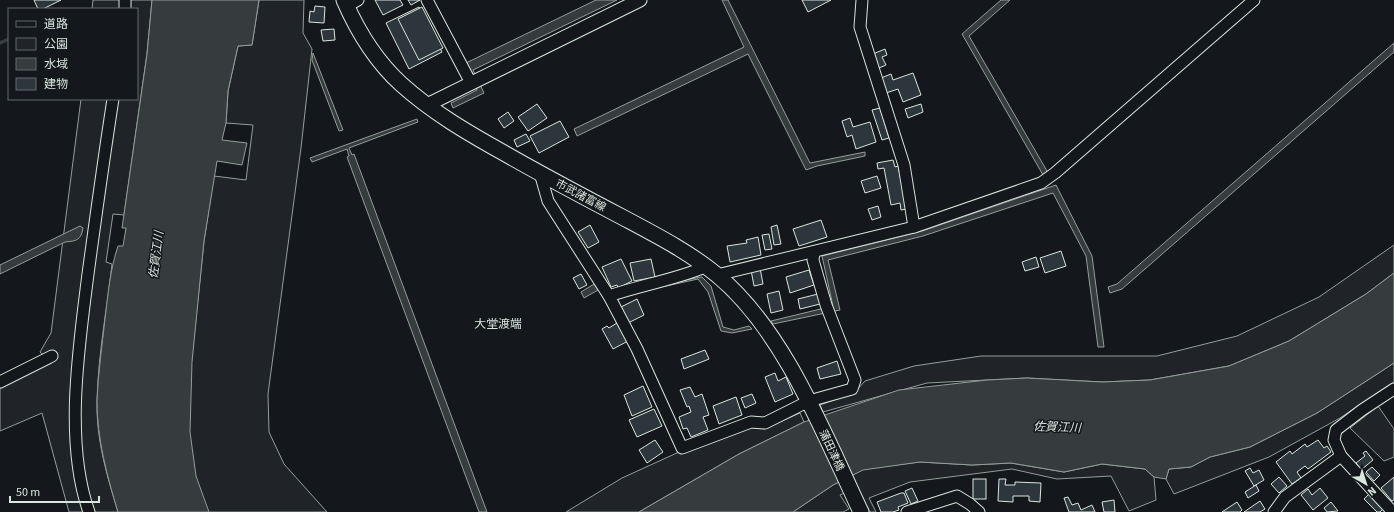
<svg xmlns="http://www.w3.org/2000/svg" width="1394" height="512" font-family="'Source Sans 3','Noto Sans JP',sans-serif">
  <rect width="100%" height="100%" fill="#14181c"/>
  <g fill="#202428" stroke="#939e99">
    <path d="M93,0H152L147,54L124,215L113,214L106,262L112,264C107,309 98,355 97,401C96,439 107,476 118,512H69L42,413L0,431V389L52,363L40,352L51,333L81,99H137V9H92Z"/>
    <polygon points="259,0 304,0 303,33 312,49 301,148 268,394 269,432 284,464 327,512 201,512 186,415 204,241 214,176 246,180 253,125 226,123 228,91 238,46 252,45"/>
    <polygon points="1394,245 1394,273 1366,294 1289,341 1229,366 1150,380 1102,382 1027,378 927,383 823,412 820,405 854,393 865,381 914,366 981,356 1157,356 1237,336 1319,297"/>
    <polygon points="1394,363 1394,382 1340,418 1269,457 1174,494 1166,479 1169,469 1191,467 1210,457 1250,447 1317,413"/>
    <polygon points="1378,406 1394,429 1394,457 1384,461 1350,428"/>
    <polygon points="800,413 804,422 739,454 639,512 566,512 622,478 679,452 751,425 764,429"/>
    <polygon points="920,462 972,465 1011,463 1064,472 1102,464 1145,469 1154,477 1156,500 1129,511 1111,476 1057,479 1012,469 910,482 869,498 876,512 870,512 856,488 840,495 849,509 843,512 793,512 833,485 863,469"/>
  </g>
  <g fill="#363b3e" stroke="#939e99">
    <path d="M152,0H259L252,45L238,46L228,91L226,123L222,140L247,143L242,165L217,161L204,241L192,362L190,432L196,476L209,512H118C107,476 97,439 97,401C98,374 102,346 105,319C108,294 110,270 118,246H123L126,228H122L147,54Z"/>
    <polygon points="596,0 617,0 473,70 484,93 453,108 451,103 477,90 464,64"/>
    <polygon points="722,0 728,0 810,163 865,152 865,156 817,166 806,170 748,54 577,136 574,129 744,47"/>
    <polygon points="1001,0 1010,0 969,36 1047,171 1043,175 962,34"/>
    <polygon points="1394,43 1394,52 1122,289 1110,293 1108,287 1117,284"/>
    <polygon points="313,53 343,130 339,131 312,60"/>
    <polygon points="417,119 418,122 349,148 352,155 354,154 487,512 479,512 347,157 349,156 347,149 312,162 310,158"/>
    <polygon points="1056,185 1092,256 1104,347 1098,347 1086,256 1053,193 923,236 828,260 840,310 773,324 771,321 833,306 822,256 922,231"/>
    <path d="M80,226L83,228C81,240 77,241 65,242L0,274V265Z"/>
    <polygon points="1394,273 1394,363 1317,413 1250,447 1210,457 1191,467 1169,469 1166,479 1154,477 1145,469 1102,464 1064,472 1011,463 972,465 920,462 863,470 833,485 793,512 639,512 739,454 804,422 899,390 987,380 1027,378 1102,382 1150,380 1229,366 1289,341 1366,294"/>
    <polygon points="702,277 711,286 723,327 734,330 749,326 752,329 732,333 721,331 708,292 698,279 666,286 666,283"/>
    <polygon points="594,284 598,290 584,298 581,292"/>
  </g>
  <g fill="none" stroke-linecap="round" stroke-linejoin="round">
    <polyline stroke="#363b3e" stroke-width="3.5" points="0,43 9,39"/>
  </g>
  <g fill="#2c363c" stroke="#d8e6dc">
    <polygon points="34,0 61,0 43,9 38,9"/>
    <polygon points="375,0 400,0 403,5 383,15"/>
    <polygon points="408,0 420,0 411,5"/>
    <polygon points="802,0 831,0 808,12"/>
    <polygon points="315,6 325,7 324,23 309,22 310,11 314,12"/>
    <polygon points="419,7 442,52 409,69 386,23"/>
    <polygon points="422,7 443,48 419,60 398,19"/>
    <polygon points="334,29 335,40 323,41 321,30"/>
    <polygon points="885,49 887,55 882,57 886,65 879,68 873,54"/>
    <polygon points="913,73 921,95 903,102 898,89 886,93 881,78 891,74 893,80"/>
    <polygon points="537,104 547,118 528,131 518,117"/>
    <polygon points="921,104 923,112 908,118 905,109"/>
    <polygon points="880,108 889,138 882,140 872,110"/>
    <polygon points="508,112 514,121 504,128 498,119"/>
    <polygon points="850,118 853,127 870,122 876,142 856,149 852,135 847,137 842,121"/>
    <polygon points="560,121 569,137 539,153 530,136"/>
    <polygon points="526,134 530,141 517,147 514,140"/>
    <polygon points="893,160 895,167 898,166 907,209 901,210 900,203 891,205 884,168 878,169 877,163"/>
    <polygon points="877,176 881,188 865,193 861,181"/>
    <polygon points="878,206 881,217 872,220 868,209"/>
    <polygon points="821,220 827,237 799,246 793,229"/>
    <polygon points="590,225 599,242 588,248 578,232"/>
    <polygon points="777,225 781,244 774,245 771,227"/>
    <polygon points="769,234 772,249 765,250 762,235"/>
    <polygon points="758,237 761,255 730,262 727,246 747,243 746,240"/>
    <polygon points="1061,251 1066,266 1045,273 1040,258"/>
    <polygon points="1036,257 1039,267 1025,271 1022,262"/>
    <polygon points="621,259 632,281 618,288 617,285 611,287 602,267"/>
    <polygon points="651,259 655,277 634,281 630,263"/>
    <polygon points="760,268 763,284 754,286 751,270"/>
    <polygon points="809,270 814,285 790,293 786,277"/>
    <polygon points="581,274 587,285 579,289 573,278"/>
    <polygon points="779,291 783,310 771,313 767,294"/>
    <polygon points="818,294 820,304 800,309 798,299"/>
    <polygon points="637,299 644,315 628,323 621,307"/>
    <polygon points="617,323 628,341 613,349 602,329 607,326 609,328"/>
    <polygon points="705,350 709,359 684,369 681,359"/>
    <polygon points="837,361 841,374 820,379 817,368"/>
    <polygon points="775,373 778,381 786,377 793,394 775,402 765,377"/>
    <polygon points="643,386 652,407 632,416 624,395"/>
    <polygon points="690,387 695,397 702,394 709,415 703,417 708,430 691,437 687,428 683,429 679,417 691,412 689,406 687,407 680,390"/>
    <polygon points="752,394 756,403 745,408 741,398"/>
    <polygon points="736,397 742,415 719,424 713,406"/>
    <polygon points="654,409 662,426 637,437 629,420"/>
    <polygon points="655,440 663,452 647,463 639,450"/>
    <polygon points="1318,440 1324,448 1327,446 1331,452 1308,469 1305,466 1297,472 1301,478 1292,484 1276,462 1290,451 1292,454 1305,444 1307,447"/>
    <polygon points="1366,451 1373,460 1361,470 1356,463 1365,456 1363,453"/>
    <polygon points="1372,467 1380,475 1374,481 1366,472"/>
    <polygon points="1250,468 1253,473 1259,470 1264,480 1254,486 1245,471"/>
    <polygon points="1279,477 1287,486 1279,493 1271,484"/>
    <polygon points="1394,477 1394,500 1392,501 1381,488"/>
    <rect x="973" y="479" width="13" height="20"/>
    <polygon points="999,479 1006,479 1005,485 1015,485 1015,482 1041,483 1040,502 1029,501 1029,496 1013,496 1013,502 998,501"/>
    <polygon points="1256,485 1259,491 1248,498 1245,492"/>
    <polygon points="912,488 918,501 911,504 905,491"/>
    <polygon points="1320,488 1328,498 1313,510 1301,495 1308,489 1312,495"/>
    <polygon points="901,493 904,493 908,503 898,507 899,510 893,512 881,512 877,502"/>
    <polygon points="1370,493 1384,508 1380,512 1377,512 1364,499"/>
    <polygon points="1068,497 1072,505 1078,503 1081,510 1092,505 1095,512 1069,512 1064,498"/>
    <polygon points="1114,500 1115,512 1104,512 1102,502"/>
    <polygon points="1260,501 1265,509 1260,512 1244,512"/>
    <polygon points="1237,502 1242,510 1240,512 1222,512"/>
    <polygon points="1331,502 1338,511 1327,512 1324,508"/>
  </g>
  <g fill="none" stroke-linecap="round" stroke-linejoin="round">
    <defs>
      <g id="minor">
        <polyline points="427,0 471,83"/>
        <polyline points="862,0 860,27 904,165 914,227"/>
        <polyline points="347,6 358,0"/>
        <polyline points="125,9 125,0"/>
        <polyline points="540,173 548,201 609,296 637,349 682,448 751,422 765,423 809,401 852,389 855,380 826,305 813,260 814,252"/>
        <polyline points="717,275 914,227 1041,183 1055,173 1254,0"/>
        <path d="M609,296C641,285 674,280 705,267"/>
        <polyline points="0,382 52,356"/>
        <polyline points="1341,456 1334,440 1336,430 1362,410 1394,389"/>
        <path d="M89,512C64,442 79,346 88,274C96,215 104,157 113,99"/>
        <polyline points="907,512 957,496 970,504 979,512"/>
        <polyline points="1274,512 1285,497 1341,456 1391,510"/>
      </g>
      <polyline id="tertiary" points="427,105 640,0"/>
      <path id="secondary" d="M344,0C357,30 377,62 401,84C432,112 468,133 504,153C544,176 584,197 624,218C656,235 689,252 717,275C784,330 824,434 861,512"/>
    </defs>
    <use href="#minor" stroke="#d8e6dc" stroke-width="13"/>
    <use href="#tertiary" stroke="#d8e6dc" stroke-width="15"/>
    <use href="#secondary" stroke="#d8e6dc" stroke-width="17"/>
    <use href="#minor" stroke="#14181c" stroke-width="11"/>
    <use href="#tertiary" stroke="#14181c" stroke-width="13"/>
    <use href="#secondary" stroke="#14181c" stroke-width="15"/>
  </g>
  <g text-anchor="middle" stroke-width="3" stroke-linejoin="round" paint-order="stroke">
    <g font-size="11" fill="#d8e6dc" stroke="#14181c">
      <text transform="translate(581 195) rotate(28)" y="4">市武諸富線</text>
      <text transform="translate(832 450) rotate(65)" y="4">蒲田津橋</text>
    </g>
    <g font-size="12" font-style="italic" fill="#d8e6dc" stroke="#14181c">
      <text transform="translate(156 255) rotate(-83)" y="4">佐賀江川</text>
      <text transform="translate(1057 427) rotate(2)" y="4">佐賀江川</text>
    </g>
    <g font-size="12" fill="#d8e6dc" stroke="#14181c">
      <text x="498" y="328">大堂渡端</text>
    </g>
  </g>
  <rect x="8" y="8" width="130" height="92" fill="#14181c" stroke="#626a69"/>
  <rect x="16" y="21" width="20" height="6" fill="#14181c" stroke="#626a69"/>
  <text x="44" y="28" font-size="12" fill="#d8e6dc">道路</text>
  <rect x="16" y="38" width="20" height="12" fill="#202428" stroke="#626a69"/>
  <text x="44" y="48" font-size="12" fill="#d8e6dc">公園</text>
  <rect x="16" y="58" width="20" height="12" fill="#363b3e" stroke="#626a69"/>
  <text x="44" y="68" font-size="12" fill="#d8e6dc">水域</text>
  <rect x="16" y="78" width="20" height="12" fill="#2c363c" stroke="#626a69"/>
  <text x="44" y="88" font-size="12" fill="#d8e6dc">建物</text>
  <g transform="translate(1366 484) rotate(141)" stroke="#14181c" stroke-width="3" paint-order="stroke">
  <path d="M0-3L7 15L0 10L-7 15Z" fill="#d8e6dc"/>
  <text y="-6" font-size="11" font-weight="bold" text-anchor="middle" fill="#d8e6dc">N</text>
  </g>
  <path d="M10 496v6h89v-6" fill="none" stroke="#d8e6dc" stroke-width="2"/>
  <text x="16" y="496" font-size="12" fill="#d8e6dc" stroke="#14181c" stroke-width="3" paint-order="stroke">50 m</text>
</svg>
